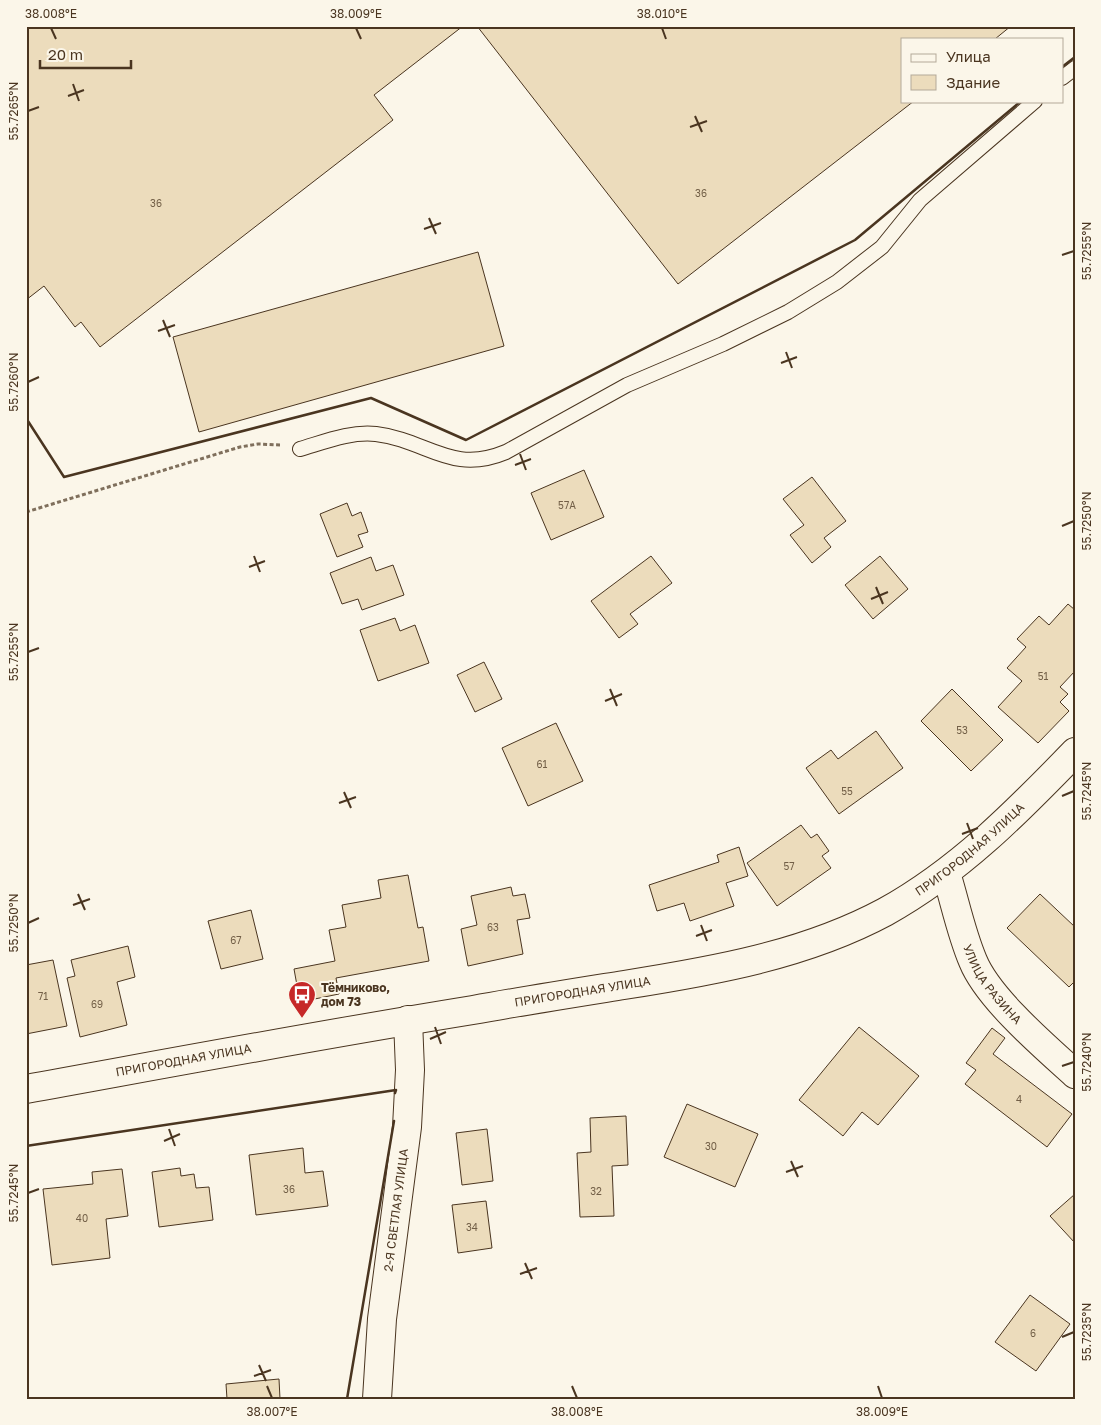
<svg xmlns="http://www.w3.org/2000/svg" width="1101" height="1425" font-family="'Golos Text',sans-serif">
  <rect width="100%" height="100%" fill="#fbf6e9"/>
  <g fill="#ecdcbc" stroke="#4a3520">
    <polygon points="26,26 463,26 374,95 393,120 100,347 81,322 75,327 44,286 26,300"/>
    <polygon points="477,26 1011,26 995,39 902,39 902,101 914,101 678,284"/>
    <polygon points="478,252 504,346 199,432 173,337"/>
    <polygon points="584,470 604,517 551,540 531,493"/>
    <polygon points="812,477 846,521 824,538 831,547 812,563 790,535 804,525 783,499"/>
    <polygon points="347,503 352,516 361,512 368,532 358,535 363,547 337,557 320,514"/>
    <polygon points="651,556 672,583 630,614 638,624 619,638 591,601"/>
    <polygon points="880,556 908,589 873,619 845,585"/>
    <polygon points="371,557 376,571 393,565 404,595 362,610 358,599 342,604 330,573"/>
    <polygon points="1068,604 1075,610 1075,671 1060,687 1068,694 1060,702 1069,711 1038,743 998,707 1022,681 1007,668 1026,647 1017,639 1039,616 1049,625"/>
    <polygon points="395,618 400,631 415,625 429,663 378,681 360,630"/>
    <polygon points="484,662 502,699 475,712 457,675"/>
    <polygon points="952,689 1003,740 971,771 921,721"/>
    <polygon points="556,723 583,781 528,806 502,748"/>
    <polygon points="876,731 903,768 839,814 806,768 831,750 838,759"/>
    <polygon points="801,825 811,838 817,834 829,851 822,856 831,868 777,906 747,863"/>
    <polygon points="739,847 748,876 726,883 734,906 690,921 684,903 657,911 649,885 719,862 717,855"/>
    <polygon points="408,875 418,928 423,927 429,961 336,978 339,994 300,1002 294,969 335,961 329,930 346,927 342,905 381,898 378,880"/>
    <polygon points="511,887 513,896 525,894 530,918 517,920 523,954 468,966 461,929 477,925 471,896"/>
    <polygon points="1040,894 1075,927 1075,981 1069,987 1007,928"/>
    <polygon points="251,910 263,959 221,969 208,921"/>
    <polygon points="128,946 135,977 117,982 127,1025 80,1037 67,978 75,976 71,960"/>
    <polygon points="53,960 67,1026 26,1034 26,965"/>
    <polygon points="859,1027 919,1076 878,1125 862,1112 843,1136 799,1100"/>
    <polygon points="992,1028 1005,1038 993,1054 1072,1114 1047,1147 965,1084 976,1070 966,1063"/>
    <polygon points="687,1104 758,1134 735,1187 664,1157"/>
    <polygon points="626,1116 628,1165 612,1166 614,1216 580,1217 577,1153 591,1152 590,1118"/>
    <polygon points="487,1129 493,1181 462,1185 456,1133"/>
    <polygon points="303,1148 305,1173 323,1171 328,1206 256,1215 249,1155"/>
    <polygon points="180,1168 181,1176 194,1174 196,1188 209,1187 213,1220 159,1227 152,1172"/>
    <polygon points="122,1169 128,1216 106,1219 110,1258 52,1265 43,1189 93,1184 92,1172"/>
    <polygon points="1075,1194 1075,1243 1050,1216"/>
    <polygon points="486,1201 492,1248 458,1253 452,1205"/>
    <polygon points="1030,1295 1070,1324 1036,1371 995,1342"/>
    <polygon points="279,1379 280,1399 227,1399 226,1384"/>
  </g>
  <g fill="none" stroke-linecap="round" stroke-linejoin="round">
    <defs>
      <g id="service">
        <polyline points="1062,78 1075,68"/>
        <path d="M300,449C324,442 351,431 376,434C427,440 451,475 506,452L627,385L723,344L788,312L837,282L882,247L920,200L1035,101"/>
      </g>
      <g id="minor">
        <path id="s1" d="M946,873C955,902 961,933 973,961C988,998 1044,1046 1075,1074"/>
        <path id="s2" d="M377,1399L382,1319L407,1127L410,1070L408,1020"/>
      </g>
      <g id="tertiary">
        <path id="s3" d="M26,1089C175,1062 324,1034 473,1010C523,1001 574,993 624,985C713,971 805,955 885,912C959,871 1017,812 1075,752"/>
      </g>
    </defs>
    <use href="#service" stroke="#4a3520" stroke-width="16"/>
    <use href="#minor" stroke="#4a3520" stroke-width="30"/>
    <use href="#tertiary" stroke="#4a3520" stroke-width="30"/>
    <polyline stroke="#7f6f5c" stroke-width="3" stroke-dasharray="4 2.5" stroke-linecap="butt" points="26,512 240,447 258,444 280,445"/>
    <use href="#service" stroke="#fbf6e9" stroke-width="14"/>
    <use href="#minor" stroke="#fbf6e9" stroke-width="28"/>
    <use href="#tertiary" stroke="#fbf6e9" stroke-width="28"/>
    <g stroke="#4a3520" stroke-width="2.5">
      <polyline points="1062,67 1075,57"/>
      <polyline points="26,418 64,477 371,398 466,440 855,240 1021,101"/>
      <polyline points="26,1146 396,1090 395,1093"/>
      <polyline points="347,1399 394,1121"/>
    </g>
  </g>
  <path fill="none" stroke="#4a3520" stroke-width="2" d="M51,28L56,39M356,28L361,39M662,28L666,39M73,84L79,101M68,96L84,90M28,111L39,107M695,116L702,132M690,127L707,121M429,218L436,234M424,229L441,223M1062,255L1074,251M163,320L170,337M158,331L175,325M786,352L792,368M781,363L797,357M28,382L39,377M520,454L526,470M515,465L531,459M1062,526L1074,521M254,556L260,572M249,567L265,561M876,587L883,604M871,599L888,592M28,652L39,648M610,689L617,706M605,701L622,694M344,792L351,808M1062,796L1074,791M339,803L356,797M967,823L973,839M962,834L978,828M78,894L85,910M73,905L90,899M28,923L39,918M701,925L707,941M696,936L712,930M435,1027L441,1044M430,1039L446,1032M1062,1066L1074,1062M169,1129L175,1146M164,1141L180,1134M791,1161L798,1177M786,1172L803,1166M28,1193L39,1189M525,1263L532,1279M520,1274L537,1268M1062,1337L1074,1332M259,1365L266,1381M254,1376L271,1370M267,1386L272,1398M572,1386L577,1398M878,1386L882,1398"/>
  <defs>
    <symbol id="bus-pin" viewBox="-11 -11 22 30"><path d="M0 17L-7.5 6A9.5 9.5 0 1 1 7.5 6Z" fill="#c62828" stroke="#fbf6e9"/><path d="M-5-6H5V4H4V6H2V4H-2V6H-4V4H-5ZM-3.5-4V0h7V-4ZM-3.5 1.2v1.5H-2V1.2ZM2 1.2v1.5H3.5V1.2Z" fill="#fff"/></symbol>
  </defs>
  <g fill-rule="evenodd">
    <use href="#bus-pin" x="286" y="979" width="32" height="43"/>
  </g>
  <g text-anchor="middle" stroke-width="4" stroke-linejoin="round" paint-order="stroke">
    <g font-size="10" fill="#725f47">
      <text x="701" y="197">36</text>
      <text x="156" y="207">36</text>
      <text x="567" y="509">57А</text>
      <text x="1043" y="680">51</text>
      <text x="962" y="734">53</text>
      <text x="542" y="768">61</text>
      <text x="847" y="795">55</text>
      <text x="789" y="870">57</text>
      <text x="493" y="931">63</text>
      <text x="236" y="944">67</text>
      <text x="43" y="1000">71</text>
      <text x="97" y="1008">69</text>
      <text x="1019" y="1103">4</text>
      <text x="711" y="1150">30</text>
      <text x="289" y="1193">36</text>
      <text x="596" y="1195">32</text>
      <text x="82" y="1222">40</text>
      <text x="472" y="1231">34</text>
      <text x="1033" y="1337">6</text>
    </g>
    <g font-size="12" fill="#4a3520" stroke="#fbf6e9">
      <text dy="4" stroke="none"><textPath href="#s3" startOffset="985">ПРИГОРОДНАЯ УЛИЦА</textPath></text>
      <text dy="4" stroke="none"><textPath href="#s1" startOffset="122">УЛИЦА РАЗИНА</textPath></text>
      <text dy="4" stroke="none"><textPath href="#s3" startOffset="565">ПРИГОРОДНАЯ УЛИЦА</textPath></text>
      <text dy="4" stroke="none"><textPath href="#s3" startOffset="160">ПРИГОРОДНАЯ УЛИЦА</textPath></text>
      <text dy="4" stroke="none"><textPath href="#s2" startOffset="190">2-Я СВЕТЛАЯ УЛИЦА</textPath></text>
    </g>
    <g font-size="12" font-weight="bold" fill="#4a3520" stroke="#fbf6e9" text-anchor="start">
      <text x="321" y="992">Тёмниково,<tspan x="321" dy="14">дом 73</tspan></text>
    </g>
  </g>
  <rect width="1101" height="1425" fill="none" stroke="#fbf6e9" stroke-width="55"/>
  <rect x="901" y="38" width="162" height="65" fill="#fbf6e9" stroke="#b4a999"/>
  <rect x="911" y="54" width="25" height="8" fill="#fbf6e9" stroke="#b4a999"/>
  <text x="946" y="62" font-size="15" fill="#4a3520">Улица</text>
  <rect x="911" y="75" width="25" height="15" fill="#ecdcbc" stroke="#b4a999"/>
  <text x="946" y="88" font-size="15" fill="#4a3520">Здание</text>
  <path d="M40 60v8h91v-8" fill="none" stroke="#4a3520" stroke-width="2.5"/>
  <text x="48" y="60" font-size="15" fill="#4a3520" stroke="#fbf6e9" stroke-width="4" paint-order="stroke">20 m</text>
  <rect x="28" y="28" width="1046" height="1370" fill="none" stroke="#4a3520" stroke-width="2"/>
  <g font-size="12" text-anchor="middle" fill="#4a3520">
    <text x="51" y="18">38.008°E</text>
    <text x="356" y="18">38.009°E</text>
    <text x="662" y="18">38.010°E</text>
    <text transform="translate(14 111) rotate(-90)" y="4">55.7265°N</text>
    <text transform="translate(1087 251) rotate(-90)" y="4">55.7255°N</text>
    <text transform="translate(14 382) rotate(-90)" y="4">55.7260°N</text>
    <text transform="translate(1087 521) rotate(-90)" y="4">55.7250°N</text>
    <text transform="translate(14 652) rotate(-90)" y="4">55.7255°N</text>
    <text transform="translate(1087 791) rotate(-90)" y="4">55.7245°N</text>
    <text transform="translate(14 923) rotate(-90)" y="4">55.7250°N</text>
    <text transform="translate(1087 1062) rotate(-90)" y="4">55.7240°N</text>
    <text transform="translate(14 1193) rotate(-90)" y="4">55.7245°N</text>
    <text transform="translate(1087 1332) rotate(-90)" y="4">55.7235°N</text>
    <text x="272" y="1416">38.007°E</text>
    <text x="577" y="1416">38.008°E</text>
    <text x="882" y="1416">38.009°E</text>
  </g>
</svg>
